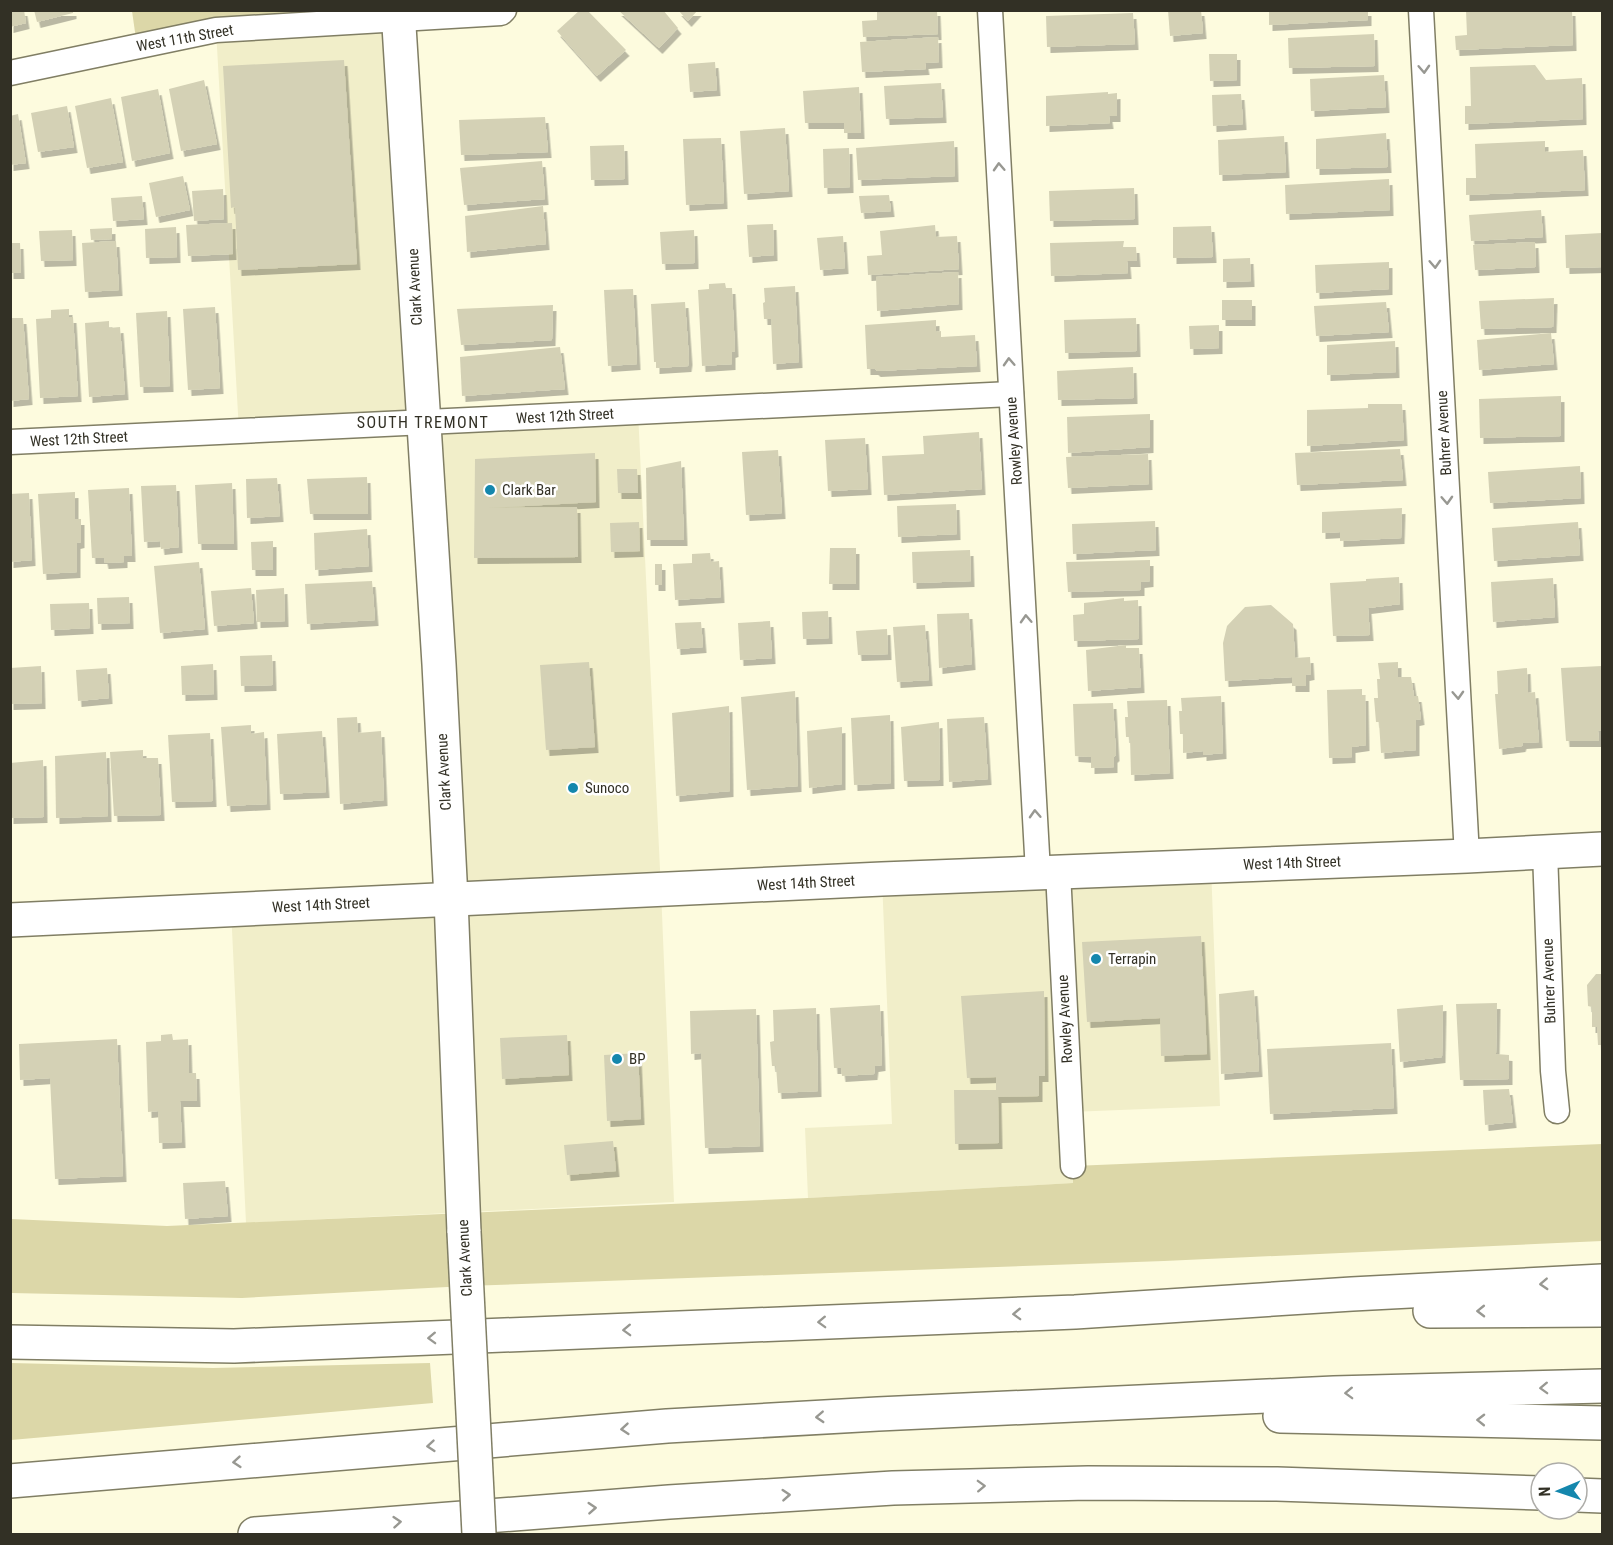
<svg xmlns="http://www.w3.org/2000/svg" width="1613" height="1545" font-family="'Roboto Condensed',sans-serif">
  <defs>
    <filter id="shadow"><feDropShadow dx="3.5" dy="6" stdDeviation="0" flood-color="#0004"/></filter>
  </defs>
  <rect width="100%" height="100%" fill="#fdfbde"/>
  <g fill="#f1eec9">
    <polygon points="399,18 423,422 638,412 661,890 674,1202 246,1223 231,909 451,899 423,423 239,431 216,30"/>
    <polygon points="1211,866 1220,1106 1070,1112 1073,1183 808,1198 805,1128 892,1124 882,879"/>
  </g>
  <g fill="#dcd7a8">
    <polygon points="398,10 137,46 132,11"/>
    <polygon points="1602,1144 1602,1241 1164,1261 466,1286 242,1298 11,1293 11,1219 167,1226 808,1198 1073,1183 1073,1166"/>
    <polygon points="11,1363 213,1368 430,1363 433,1403 11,1440"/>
  </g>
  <g fill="#d4d1b5" filter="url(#shadow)">
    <polygon points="10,10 24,10 26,23 10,27"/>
    <polygon points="34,10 73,10 73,13 37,22"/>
    <polygon points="580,10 587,10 626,50 597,76 557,31"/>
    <polygon points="618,10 663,10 678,28 659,48"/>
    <polygon points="678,10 698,10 688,21"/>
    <polygon points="877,10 937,10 938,34 863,37 862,21 877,20"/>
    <polygon points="1168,10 1201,10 1203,33 1170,36"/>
    <polygon points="1269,10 1368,10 1368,20 1269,25"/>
    <polygon points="1466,10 1572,10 1573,45 1456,50 1455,36 1467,35"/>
    <polygon points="1133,13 1135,44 1047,47 1046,16"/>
    <polygon points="1374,34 1375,66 1289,68 1288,38"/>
    <polygon points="938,37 939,62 925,63 926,69 862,72 860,42"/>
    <polygon points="1209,54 1237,54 1237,80 1210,81"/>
    <polygon points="344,60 357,264 238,270 235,207 231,208 223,66"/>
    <polygon points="715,62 717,90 690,92 688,64"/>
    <polygon points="1535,65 1546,80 1582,78 1583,119 1465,124 1465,106 1471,106 1470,67"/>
    <polygon points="1384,75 1386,107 1311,111 1310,79"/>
    <polygon points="204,80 217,144 181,151 169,89"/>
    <polygon points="941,83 943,117 886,119 884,86"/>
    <polygon points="859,87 861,133 844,133 844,123 805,123 803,91"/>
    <polygon points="158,89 170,153 132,161 121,97"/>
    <polygon points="1108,92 1108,94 1117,93 1117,116 1109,116 1110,123 1046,126 1046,96"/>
    <polygon points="1241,94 1243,124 1213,126 1212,95"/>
    <polygon points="111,98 123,162 87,168 75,106"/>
    <polygon points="67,106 74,147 38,152 31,113"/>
    <polygon points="18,114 26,163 10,165 10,116"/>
    <polygon points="545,117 548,152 461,155 459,120"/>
    <polygon points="785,128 789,191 744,194 740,131"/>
    <polygon points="1386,133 1388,167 1316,169 1316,139"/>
    <polygon points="1284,136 1286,172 1219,175 1218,140"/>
    <polygon points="721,138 724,203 686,205 683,139"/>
    <polygon points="954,141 955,176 858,180 856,148"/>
    <polygon points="1545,141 1545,152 1583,150 1585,190 1466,195 1466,178 1476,178 1475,144"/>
    <polygon points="624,145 625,179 591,180 590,146"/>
    <polygon points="849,148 850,187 824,188 823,149"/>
    <polygon points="542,161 545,199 464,205 460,168"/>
    <polygon points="183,176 190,210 156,217 149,183"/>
    <polygon points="1389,179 1390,210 1286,214 1285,185"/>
    <polygon points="1134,188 1135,219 1050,221 1049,191"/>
    <polygon points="223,189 224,219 194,221 192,191"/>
    <polygon points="889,195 891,211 861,213 859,196"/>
    <polygon points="142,196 144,219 113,221 111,198"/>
    <polygon points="543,206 546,244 467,252 465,216"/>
    <polygon points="1541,210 1543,237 1471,241 1469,215"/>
    <polygon points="232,223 233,254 188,256 186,225"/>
    <polygon points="773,224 774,255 749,257 747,225"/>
    <polygon points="935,225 936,237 957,236 959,269 868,275 867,256 882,255 880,231"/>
    <polygon points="1211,226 1213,257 1173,258 1173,227"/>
    <polygon points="176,227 177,257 146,258 145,229"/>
    <polygon points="112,228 112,239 91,240 90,229"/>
    <polygon points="72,230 73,260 41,261 39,231"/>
    <polygon points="694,230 695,263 662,264 660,232"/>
    <polygon points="1602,233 1602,267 1566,268 1565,235"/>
    <polygon points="843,236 845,268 820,270 817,238"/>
    <polygon points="116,241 119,290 85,292 82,243"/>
    <polygon points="1124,241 1123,247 1136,247 1137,261 1127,261 1128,273 1051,276 1050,243"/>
    <polygon points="1535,242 1536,267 1475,270 1473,245"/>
    <polygon points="10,243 20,243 21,273 10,273"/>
    <polygon points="1250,258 1251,281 1223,282 1223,259"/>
    <polygon points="1389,262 1389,289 1316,293 1315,265"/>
    <polygon points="958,272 959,304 877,311 876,277"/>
    <polygon points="725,283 726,288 732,288 735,351 732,352 732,364 702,366 698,290 709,289 709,284"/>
    <polygon points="795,286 799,362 773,364 771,319 764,319 763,303 765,302 764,288"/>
    <polygon points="633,289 637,364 608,366 604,290"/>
    <polygon points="1554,298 1553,327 1481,329 1479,301"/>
    <rect x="1222" y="300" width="30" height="20"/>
    <polygon points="685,302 689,359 688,366 656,368 656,362 654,362 651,304"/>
    <polygon points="1386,302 1389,332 1316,336 1314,306"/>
    <polygon points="553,305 552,340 461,345 457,309"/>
    <polygon points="215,307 220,388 188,390 183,309"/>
    <polygon points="69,309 69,317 73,317 78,396 40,398 36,319 51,318 51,310"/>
    <polygon points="167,311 170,386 140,387 136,313"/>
    <polygon points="10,318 23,318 29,399 10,401"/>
    <polygon points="1136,318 1137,351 1065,353 1064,320"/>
    <polygon points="936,320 936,332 941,331 941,337 975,335 977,366 877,371 875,369 867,369 865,325"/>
    <polygon points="109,321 109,328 120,327 125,394 89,397 85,323"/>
    <polygon points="1219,325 1219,348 1190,349 1189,326"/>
    <polygon points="1551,333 1554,364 1479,370 1477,340"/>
    <polygon points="1395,341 1396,372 1327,375 1327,345"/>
    <polygon points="560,347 565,389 462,396 460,357"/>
    <polygon points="1133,367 1134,398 1058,400 1057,371"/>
    <polygon points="1561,396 1561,436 1480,438 1479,399"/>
    <polygon points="1368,404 1402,404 1404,440 1307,446 1307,410 1368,408"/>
    <polygon points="1150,414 1150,447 1068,453 1067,417"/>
    <polygon points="979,432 982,489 884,495 882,456 924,454 923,436"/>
    <polygon points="865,438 868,489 828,491 825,440"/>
    <polygon points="1400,449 1403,480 1297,485 1295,453"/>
    <polygon points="778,450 782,513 746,515 742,452"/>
    <polygon points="595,453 596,502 488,508 577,507 578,557 474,558 475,459"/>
    <polygon points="1148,454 1149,484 1068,488 1066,457"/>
    <polygon points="681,461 684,540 647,540 646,468"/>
    <polygon points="1580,466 1581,498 1490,503 1488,472"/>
    <polygon points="617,469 637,469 638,493 618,493"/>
    <polygon points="367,477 368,514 310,514 307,479"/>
    <polygon points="277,478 280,516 247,518 246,479"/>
    <polygon points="232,483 234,544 198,544 195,485"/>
    <polygon points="176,485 179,547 161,549 160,541 144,542 141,486"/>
    <polygon points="129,488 132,556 124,556 124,562 105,563 104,558 92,558 88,490"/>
    <polygon points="75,492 75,519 81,519 81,542 77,543 77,572 43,574 38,494"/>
    <polygon points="29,493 32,560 10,562 10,494"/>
    <polygon points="956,504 957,534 898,537 897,506"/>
    <polygon points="1402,508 1401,538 1340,541 1340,532 1322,533 1322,512"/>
    <polygon points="1155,521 1156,550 1073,554 1072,524"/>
    <polygon points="639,522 640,551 611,552 610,523"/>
    <polygon points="1578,522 1580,555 1494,561 1492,528"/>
    <polygon points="367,529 369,566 315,570 314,533"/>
    <polygon points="273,541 273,570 252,570 251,542"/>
    <polygon points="830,548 856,548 856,584 829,584"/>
    <polygon points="970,550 971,581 913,583 912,552"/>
    <polygon points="710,553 711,562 719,561 721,597 675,600 673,564 692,563 692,554"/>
    <polygon points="1150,560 1150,581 1141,582 1141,590 1068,592 1066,562"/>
    <polygon points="199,562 205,629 160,633 154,566"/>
    <rect x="655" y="564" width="7" height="21"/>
    <polygon points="1399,577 1400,604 1368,608 1370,635 1333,636 1330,583 1366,581 1366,579"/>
    <polygon points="1553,578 1555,617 1493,622 1491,582"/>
    <polygon points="372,581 375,620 307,624 305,584"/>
    <polygon points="251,588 254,623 214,626 211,591"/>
    <polygon points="284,588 285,621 257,622 256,590"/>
    <polygon points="129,597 130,623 98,624 97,598"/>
    <polygon points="1124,598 1124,601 1138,600 1139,639 1074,641 1073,615 1084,614 1084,603"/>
    <polygon points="89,603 90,628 51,630 50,604"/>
    <polygon points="1271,605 1293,624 1295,658 1310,657 1311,674 1306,675 1306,686 1292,686 1292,677 1225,681 1223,643 1227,626 1245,607"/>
    <polygon points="828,611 829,638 803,639 802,612"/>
    <polygon points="969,613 972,664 939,668 937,614"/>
    <polygon points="770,621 772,658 740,660 738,623"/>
    <polygon points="701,622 703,647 677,649 675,623"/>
    <polygon points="925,625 929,680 897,682 893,627"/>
    <polygon points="887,629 888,654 858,655 856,631"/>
    <polygon points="1126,645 1126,648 1139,648 1141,687 1088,691 1086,650"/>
    <polygon points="272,655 273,685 241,686 240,656"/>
    <polygon points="589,662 595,747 546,750 540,665"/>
    <polygon points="1398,662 1398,677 1411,677 1414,696 1418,696 1421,719 1416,720 1416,750 1381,753 1379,722 1376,722 1374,698 1378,698 1377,679 1380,679 1378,663"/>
    <polygon points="213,664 214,694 182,695 181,666"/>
    <polygon points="41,666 42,703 10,704 10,668"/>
    <polygon points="1602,666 1602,730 1598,731 1599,741 1566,741 1561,668"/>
    <polygon points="107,668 109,698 78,701 76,670"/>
    <polygon points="1527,668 1528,693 1535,692 1539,742 1523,743 1522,746 1499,749 1495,694 1498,694 1497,671"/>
    <polygon points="1362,689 1362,695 1365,695 1366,745 1352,747 1352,757 1329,758 1327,690"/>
    <polygon points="795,691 798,786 747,790 741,697"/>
    <polygon points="1221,696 1223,753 1203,755 1203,751 1183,753 1183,734 1180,734 1179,711 1182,711 1181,698"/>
    <polygon points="1167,700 1170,773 1131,775 1130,737 1126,737 1125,717 1128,717 1127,701"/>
    <polygon points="1113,703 1116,755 1114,757 1114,767 1091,768 1091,757 1075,756 1073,704"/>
    <polygon points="729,706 730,791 676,796 672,713"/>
    <polygon points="890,715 891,783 854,785 851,718"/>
    <polygon points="357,717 358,733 381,731 384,800 340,804 337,718"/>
    <polygon points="984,717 988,779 949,782 947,719"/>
    <polygon points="939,722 940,780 904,781 901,727"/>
    <polygon points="251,725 251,734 264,732 267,804 227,806 221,727"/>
    <polygon points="842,727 842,784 809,788 807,731"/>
    <polygon points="322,731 326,792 280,794 277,734"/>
    <polygon points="210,733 213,801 172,802 168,735"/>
    <polygon points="143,750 143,758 158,758 161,815 114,816 110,752"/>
    <polygon points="106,752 108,816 56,818 55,756"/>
    <polygon points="43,760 44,817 10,818 10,763"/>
    <polygon points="1201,936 1207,1054 1161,1056 1160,1018 1087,1022 1082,942"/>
    <polygon points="1596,974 1602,974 1602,1045 1598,1045 1597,1027 1592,1027 1592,1007 1588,1006 1587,985"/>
    <polygon points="1254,990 1259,1071 1221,1074 1219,994"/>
    <polygon points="1044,991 1045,1076 1039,1076 1039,1096 998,1097 999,1143 955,1144 954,1090 996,1090 996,1077 967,1078 961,996"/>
    <polygon points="1497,1003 1496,1054 1509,1055 1509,1079 1460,1080 1456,1004"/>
    <polygon points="880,1005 882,1065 875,1066 874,1074 842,1076 841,1068 834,1068 830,1008"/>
    <polygon points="1443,1005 1442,1057 1400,1062 1397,1009"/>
    <polygon points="816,1008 818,1091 778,1093 776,1066 772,1066 770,1042 774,1041 773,1010"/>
    <polygon points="756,1009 760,1146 705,1148 701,1053 691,1054 690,1011"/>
    <polygon points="172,1034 173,1040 188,1039 189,1073 196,1073 197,1101 180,1101 182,1142 159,1143 158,1111 148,1112 146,1042 161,1041 161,1035"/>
    <polygon points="567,1035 569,1075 502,1079 500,1038"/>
    <polygon points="117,1039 123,1176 55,1179 50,1078 20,1080 19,1044"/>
    <polygon points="1391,1043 1394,1108 1270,1114 1267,1049"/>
    <polygon points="638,1053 641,1119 607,1121 604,1055"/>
    <polygon points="1509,1089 1513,1122 1485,1125 1483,1090"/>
    <polygon points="613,1141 616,1171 567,1175 564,1145"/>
    <polygon points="225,1181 228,1216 185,1219 183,1183"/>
  </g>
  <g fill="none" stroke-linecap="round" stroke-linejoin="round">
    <defs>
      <g id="street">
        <path d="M990,10C1006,298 1023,585 1038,872"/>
        <polyline points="1421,10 1467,856"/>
        <polyline points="10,73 216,30 501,13 504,10"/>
        <polyline points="10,442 1011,394"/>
        <polyline points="1545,852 1553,1071 1557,1111"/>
        <polyline points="1058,872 1073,1166"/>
      </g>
      <g id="secondary">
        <polyline points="398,10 439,664 451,899 464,1232"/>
        <polyline points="10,920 882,879 1467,856 1602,849"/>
      </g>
      <g id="highway">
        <polyline points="1430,1311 1602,1310"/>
        <polyline points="10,1342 234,1346 1075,1312 1352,1294 1602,1281"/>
        <polyline points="1280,1416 1602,1423"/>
        <polyline points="10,1481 667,1426 878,1414 1334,1393 1602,1386"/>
        <polyline points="1577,1495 1602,1496"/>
        <polyline points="255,1534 669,1502 893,1488 1088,1483 1277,1484 1541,1493"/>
      </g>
    </defs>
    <use href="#street" stroke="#807e64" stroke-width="27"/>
    <use href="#secondary" stroke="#807e64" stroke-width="36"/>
    <use href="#highway" stroke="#807e64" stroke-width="36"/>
    <use href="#street" stroke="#fff" stroke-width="24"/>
    <use href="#secondary" stroke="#fff" stroke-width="33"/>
    <use href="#highway" stroke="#fff" stroke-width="33"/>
    <defs>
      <polyline id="secondary-bridge" points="464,1232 479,1534"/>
    </defs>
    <use href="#secondary-bridge" stroke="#807e64" stroke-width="36" stroke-linecap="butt"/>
    <use href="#secondary-bridge" stroke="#fff" stroke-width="33"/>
  </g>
  <defs><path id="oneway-chevron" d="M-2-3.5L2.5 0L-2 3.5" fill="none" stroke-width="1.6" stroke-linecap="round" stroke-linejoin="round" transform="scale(1.5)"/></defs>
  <g stroke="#989892">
    <use href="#oneway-chevron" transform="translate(1424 69) rotate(87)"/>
    <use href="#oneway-chevron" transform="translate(999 167) rotate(-93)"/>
    <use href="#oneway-chevron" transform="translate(1435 264) rotate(87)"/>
    <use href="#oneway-chevron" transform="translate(1009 362) rotate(-93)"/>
    <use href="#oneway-chevron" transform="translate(1447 500) rotate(87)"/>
    <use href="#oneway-chevron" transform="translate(1026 619) rotate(-93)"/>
    <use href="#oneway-chevron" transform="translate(1458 695) rotate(87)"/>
    <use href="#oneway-chevron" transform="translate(1035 814) rotate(-93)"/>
    <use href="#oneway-chevron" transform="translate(1544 1284) rotate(177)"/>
    <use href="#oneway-chevron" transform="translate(1481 1311) rotate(179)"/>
    <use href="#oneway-chevron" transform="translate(1017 1314) rotate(178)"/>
    <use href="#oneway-chevron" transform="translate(822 1322) rotate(178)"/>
    <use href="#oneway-chevron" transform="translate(627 1330) rotate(178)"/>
    <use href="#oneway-chevron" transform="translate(432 1338) rotate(178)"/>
    <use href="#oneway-chevron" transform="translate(1544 1388) rotate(178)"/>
    <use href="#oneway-chevron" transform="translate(1349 1393) rotate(178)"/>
    <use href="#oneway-chevron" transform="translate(820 1417) rotate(177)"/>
    <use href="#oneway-chevron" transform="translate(1481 1420) rotate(-179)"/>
    <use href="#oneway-chevron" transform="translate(625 1429) rotate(175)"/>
    <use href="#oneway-chevron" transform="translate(431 1446) rotate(175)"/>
    <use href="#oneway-chevron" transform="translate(237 1462) rotate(175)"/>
    <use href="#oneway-chevron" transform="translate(981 1486) rotate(-2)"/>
    <use href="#oneway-chevron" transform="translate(786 1495) rotate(-4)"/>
    <use href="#oneway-chevron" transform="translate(592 1508) rotate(-4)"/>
    <use href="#oneway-chevron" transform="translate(397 1522) rotate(-5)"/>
  </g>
  <g fill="#1487ad" stroke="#fff" stroke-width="2">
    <circle cx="490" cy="490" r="6"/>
    <circle cx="573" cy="788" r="6"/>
    <circle cx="1096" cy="959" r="6"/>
    <circle cx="617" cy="1059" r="6"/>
  </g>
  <g text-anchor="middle" stroke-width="5" stroke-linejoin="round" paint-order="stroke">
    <g font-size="15" fill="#323025" stroke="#fff">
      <text transform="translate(185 38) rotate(-10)" y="5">West 11th Street</text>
      <text transform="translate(415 287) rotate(-93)" y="5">Clark Avenue</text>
      <text transform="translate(565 416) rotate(-3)" y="5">West 12th Street</text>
      <text transform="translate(1444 433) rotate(-93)" y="5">Buhrer Avenue</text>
      <text transform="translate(79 439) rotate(-3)" y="5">West 12th Street</text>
      <text transform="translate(1014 441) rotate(-94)" y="5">Rowley Avenue</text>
      <text transform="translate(444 772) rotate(-93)" y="5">Clark Avenue</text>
      <text transform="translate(1292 863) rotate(-2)" y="5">West 14th Street</text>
      <text transform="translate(806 883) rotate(-3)" y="5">West 14th Street</text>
      <text transform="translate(321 905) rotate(-3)" y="5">West 14th Street</text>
      <text transform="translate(1549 981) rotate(-92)" y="5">Buhrer Avenue</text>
      <text transform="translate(1065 1019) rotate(-93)" y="5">Rowley Avenue</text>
      <text transform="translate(465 1258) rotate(-93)" y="5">Clark Avenue</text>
    </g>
    <g font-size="15" fill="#323025" stroke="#fff" text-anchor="start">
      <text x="502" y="495">Clark Bar</text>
      <text x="585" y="793">Sunoco</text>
      <text x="1108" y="964">Terrapin</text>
      <text x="629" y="1064">BP</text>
    </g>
    <g font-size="16" letter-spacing="1.5" fill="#323025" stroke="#fff">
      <text x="423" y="428">SOUTH TREMONT</text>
    </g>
  </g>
  <rect width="1613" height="1545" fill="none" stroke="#323025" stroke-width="24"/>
  <g transform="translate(1559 1491) rotate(268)"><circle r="28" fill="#ffffff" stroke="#adaca8" stroke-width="1.5"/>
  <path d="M0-4.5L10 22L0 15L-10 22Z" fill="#1487ad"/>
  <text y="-9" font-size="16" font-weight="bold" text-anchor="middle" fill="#323025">N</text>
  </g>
</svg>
